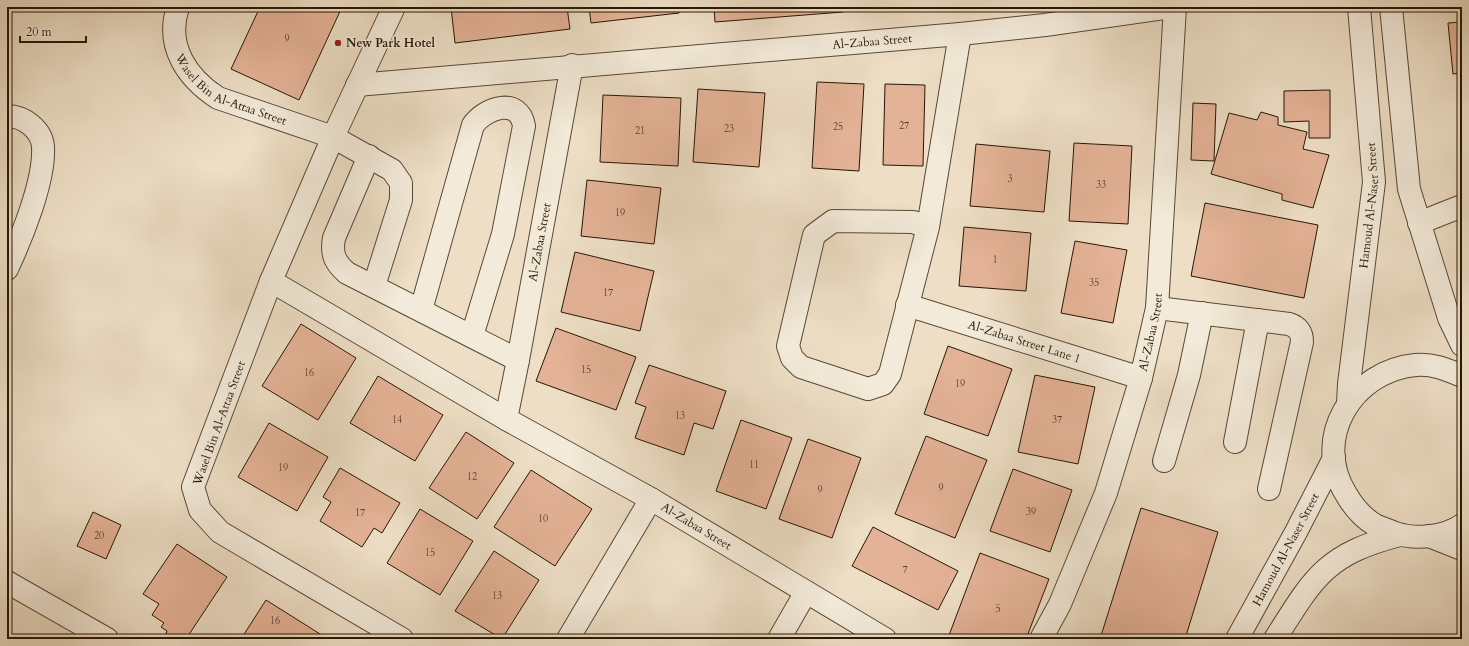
<svg xmlns="http://www.w3.org/2000/svg" width="1469" height="646" font-family="Cardo,serif">
  <rect width="100%" height="100%" fill="#eddec5"/>
  <filter id="stains"><feTurbulence type="fractalNoise" baseFrequency=".005" numOctaves="4"/><feColorMatrix values="0 0 0 0 .2 0 0 0 0 .09 0 0 0 0 .02 0 0 0 .5 -.17"/></filter>
  <radialGradient id="worn" r=".72"><stop offset=".6" stop-color="#630" stop-opacity="0"/><stop offset="1" stop-color="#630" stop-opacity=".3"/></radialGradient>
  <g fill="#e4b296" stroke="#271705">
    <polygon points="260,7 342,7 299,100 231,69"/>
    <polygon points="451,7 567,7 570,29 455,43"/>
    <polygon points="589,7 679,7 679,13 591,23"/>
    <polygon points="714,7 843,7 843,12 715,22"/>
    <polygon points="1462,22 1462,73 1453,74 1448,23"/>
    <polygon points="817,82 864,84 859,171 812,168"/>
    <polygon points="885,84 925,85 923,166 883,165"/>
    <polygon points="698,89 765,93 759,167 693,162"/>
    <polygon points="1330,90 1330,138 1309,138 1309,121 1284,122 1284,91"/>
    <polygon points="603,95 681,98 678,166 600,162"/>
    <polygon points="1193,103 1216,104 1214,161 1191,160"/>
    <polygon points="1261,112 1278,117 1278,125 1307,132 1303,149 1329,155 1313,208 1282,200 1282,194 1211,174 1229,113 1257,120"/>
    <polygon points="1074,143 1132,146 1128,224 1069,221"/>
    <polygon points="976,144 1050,151 1044,212 970,206"/>
    <polygon points="587,180 661,188 654,244 581,236"/>
    <polygon points="1205,203 1318,225 1304,298 1191,276"/>
    <polygon points="964,227 1031,233 1026,291 959,286"/>
    <polygon points="1075,241 1127,250 1113,323 1061,313"/>
    <polygon points="575,252 654,271 640,331 561,312"/>
    <polygon points="301,324 356,358 318,420 262,386"/>
    <polygon points="556,328 636,357 616,410 536,381"/>
    <polygon points="948,346 1012,369 988,436 924,414"/>
    <polygon points="649,365 726,391 713,429 694,423 684,455 635,438 646,407 635,403"/>
    <polygon points="1035,375 1095,387 1078,464 1018,452"/>
    <polygon points="378,376 443,415 415,461 350,423"/>
    <polygon points="741,420 792,438 766,509 716,491"/>
    <polygon points="269,423 328,457 297,511 238,477"/>
    <polygon points="466,432 514,463 477,519 429,488"/>
    <polygon points="926,436 987,460 955,538 895,514"/>
    <polygon points="808,439 861,458 832,538 779,519"/>
    <polygon points="340,468 400,503 382,533 374,528 362,547 320,521 331,502 323,497"/>
    <polygon points="1013,469 1072,490 1050,552 990,531"/>
    <polygon points="531,470 592,509 555,566 494,527"/>
    <polygon points="1141,508 1218,532 1185,639 1100,639"/>
    <polygon points="420,509 473,541 440,595 387,563"/>
    <polygon points="93,512 121,525 106,559 77,546"/>
    <polygon points="873,527 958,571 938,610 852,566"/>
    <polygon points="177,544 227,577 186,639 164,639 167,631 161,627 164,623 152,615 159,604 143,594"/>
    <polygon points="494,551 539,580 502,639 455,611"/>
    <polygon points="980,553 1049,579 1026,639 948,638"/>
    <polygon points="266,600 328,639 241,639"/>
  </g>
  <g fill="none" stroke-linecap="round" stroke-linejoin="round">
    <defs>
      <g id="minor">
        <path id="s1" d="M178,7C165,46 187,78 218,98L333,137L392,170L401,183V200L374,286"/>
        <polyline points="394,7 333,137 271,281 193,487 200,510 220,532 402,639"/>
        <polyline points="1391,7 1409,189 1449,318 1462,345"/>
        <path id="s2" d="M357,85L960,34L1045,25L1171,7"/>
        <path d="M7,116C24,116 42,130 43,147C45,181 21,239 7,269"/>
        <path d="M369,156L334,238C331,254 335,263 347,273L518,360"/>
        <polyline points="1419,223 1462,206"/>
        <polyline points="928,227 913,222 833,221 814,235 788,346 792,358 801,367 868,389 883,384 890,374 928,227 960,34"/>
        <path id="s3" d="M271,281L506,419L651,499L885,639"/>
        <path id="s4" d="M907,305L1141,378"/>
        <path d="M1157,308L1289,324C1298,327 1302,332 1302,342L1269,489"/>
        <path d="M421,310L473,125C485,108 519,96 524,126L503,234L472,336"/>
        <path d="M1462,376C1448,370 1432,363 1415,365C1353,371 1311,438 1346,494C1353,506 1363,518 1375,525C1381,528 1388,530 1395,533C1415,540 1445,537 1462,525"/>
        <path id="s5" d="M1348,404L1349,384L1374,182L1359,7"/>
        <path id="s6" d="M506,419L518,360L572,65"/>
        <polyline points="1235,442 1258,320"/>
        <polyline points="1164,461 1189,375 1202,313"/>
        <polyline points="1429,536 1462,549"/>
        <polyline points="7,582 107,639"/>
        <polyline points="568,639 651,499"/>
        <polyline points="779,639 806,592"/>
        <path id="s7" d="M1041,639L1060,604L1106,493L1141,378L1157,308L1175,7"/>
        <path id="s8" d="M1237,639L1296,532L1334,458"/>
        <path d="M1275,639C1314,577 1326,554 1400,535"/>
      </g>
    </defs>
    <use href="#minor" stroke="#584935" stroke-width="24"/>
    <use href="#minor" stroke="#f3ead9" stroke-width="22"/>
  </g>
  <circle fill="#8f2418" stroke="#f3ead9" stroke-width="1.5" cx="338" cy="43" r="4"/>
  <g text-anchor="middle" stroke-width="3" stroke-linejoin="round" paint-order="stroke">
    <g font-size="10" fill="#563e29">
      <text x="287" y="42">9</text>
      <text x="904" y="129">27</text>
      <text x="838" y="130">25</text>
      <text x="729" y="132">23</text>
      <text x="640" y="134">21</text>
      <text x="1010" y="182">3</text>
      <text x="1101" y="188">33</text>
      <text x="620" y="216">19</text>
      <text x="995" y="263">1</text>
      <text x="1094" y="286">35</text>
      <text x="608" y="296">17</text>
      <text x="586" y="373">15</text>
      <text x="309" y="376">16</text>
      <text x="960" y="387">19</text>
      <text x="680" y="419">13</text>
      <text x="397" y="423">14</text>
      <text x="1057" y="423">37</text>
      <text x="754" y="468">11</text>
      <text x="283" y="471">19</text>
      <text x="472" y="480">12</text>
      <text x="941" y="491">9</text>
      <text x="820" y="493">9</text>
      <text x="1031" y="515">39</text>
      <text x="360" y="516">17</text>
      <text x="543" y="522">10</text>
      <text x="99" y="539">20</text>
      <text x="430" y="556">15</text>
      <text x="905" y="573">7</text>
      <text x="497" y="599">13</text>
      <text x="998" y="612">5</text>
      <text x="275" y="624">16</text>
    </g>
    <g font-size="12" fill="#271705" stroke="#f3ead9">
      <text dy="4" stroke="none"><textPath href="#s2" startOffset="517">Al-Zabaa Street</textPath></text>
      <text dy="4" stroke="none"><textPath href="#s1" startOffset="114">Wasel Bin Al-Attaa Street</textPath></text>
      <text dy="4" stroke="none"><textPath href="#s5" startOffset="200">Hamoud Al-Naser Street</textPath></text>
      <text dy="4" stroke="none"><textPath href="#s6" startOffset="180">Al-Zabaa Street</textPath></text>
      <text dy="4" stroke="none"><textPath href="#s7" startOffset="327">Al-Zabaa Street</textPath></text>
      <text dy="4" stroke="none"><textPath href="#s4" startOffset="123">Al-Zabaa Street Lane 1</textPath></text>
      <text transform="translate(219 423) rotate(-70)" y="4">Wasel Bin Al-Attaa Street</text>
      <text dy="4" stroke="none"><textPath href="#s3" startOffset="491">Al-Zabaa Street</textPath></text>
      <text dy="4" stroke="none"><textPath href="#s8" startOffset="102">Hamoud Al-Naser Street</textPath></text>
    </g>
    <g font-size="12" font-weight="bold" fill="#271705" stroke="#f3ead9" text-anchor="start">
      <text x="346" y="47">New Park Hotel</text>
    </g>
  </g>
  <rect width="1469" height="646" fill="none" stroke="#eddec5" stroke-width="24"/>
  <rect x="8" y="8" width="1453" height="630" fill="none" stroke="#271705" stroke-width="2"/>
  <rect x="12" y="12" width="1445" height="622" fill="none" stroke="#271705"/>
  <path d="M20 36v6h66v-6" fill="none" stroke="#271705" stroke-width="2"/>
  <text x="26" y="36" font-size="12" fill="#271705" stroke="#f3ead9" stroke-width="3" paint-order="stroke">20 m</text>
  <rect width="100%" height="100%" filter="url(#stains)"/>
  <rect width="100%" height="100%" fill="url(#worn)"/>
</svg>
